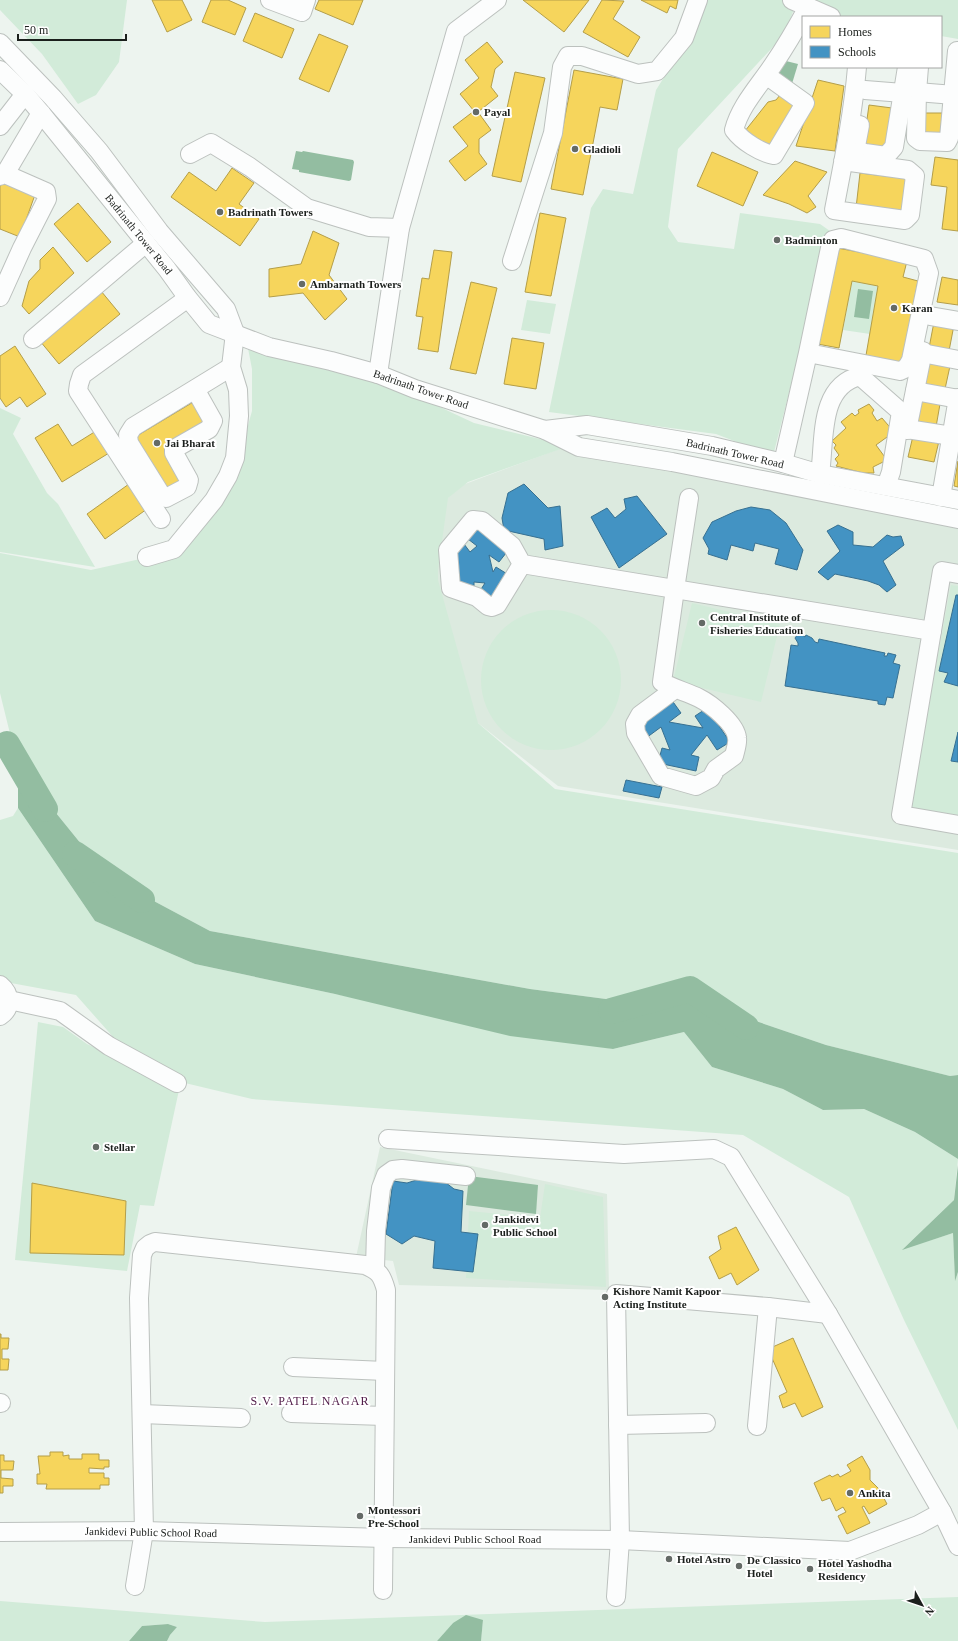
<svg xmlns="http://www.w3.org/2000/svg" width="958" height="1641" font-family="Georgia,serif">
  <rect width="100%" height="100%" fill="#edf4ef"/>
  <g fill="#dceadf">
    <polygon points="562,448 958,525 958,850 558,786 473,719 436,581 447,499 457,487"/>
    <polygon points="380,1147 607,1194 609,1290 399,1285 393,1261 356,1257"/>
  </g>
  <g fill="#d2ebd9">
    <polygon points="0,0 127,0 119,62 96,95 78,104 42,54 0,10"/>
    <polygon points="702,0 782,0 795,6 785,34 678,149 668,227 678,242 734,249 740,213 820,224 830,231 773,456 716,434 549,412 591,208 603,189 633,194 656,90 690,36"/>
    <polygon points="803,0 958,0 958,39 941,36 941,17 839,17"/>
    <polygon points="852,281 878,286 870,334 843,330"/>
    <polygon points="527,300 556,304 550,334 521,330"/>
    <polygon points="246,338 369,367 427,401 474,423 569,446 468,482 448,498 438,570 438,580 478,723 555,789 958,853 958,1075 950,1076 826,1045 703,1003 621,1001 530,989 210,931 107,876 18,766 0,693 0,553 91,570 176,551 236,468 252,411 252,369"/>
    <polygon points="0,408 21,418 13,434 47,493 58,504 95,567 0,552"/>
    <polygon points="951,585 958,586 958,815 910,807"/>
    <polygon points="692,603 780,624 761,702 673,681"/>
    <circle cx="551" cy="680" r="70"/>
    <polygon points="18,808 95,921 195,964 335,994 613,1049 684,1032 712,1067 783,1089 823,1110 864,1109 915,1132 958,1159 954,1200 903,1249 953,1233 955,1280 958,1272 958,1430 904,1320 849,1197 743,1135 252,1099 185,1083 122,1047 76,995 0,981 0,820 13,816"/>
    <polygon points="38,1022 63,1027 87,1044 163,1079 179,1090 154,1206 140,1205 127,1271 15,1260"/>
    <polygon points="545,1184 603,1197 606,1287 466,1278 469,1211 540,1218"/>
    <polygon points="958,1597 958,1641 481,1641 483,1620 453,1623 437,1641 167,1641 170,1635 177,1627 168,1624 142,1626 129,1641 0,1641 0,1601 265,1622"/>
  </g>
  <g fill="#93bda1">
    <polygon points="782,60 798,64 791,87 773,74"/>
    <polygon points="296,151 302,152 303,151 353,160 354,162 351,180 349,181 299,172 299,170 292,169"/>
    <polygon points="858,289 873,291 869,319 854,317"/>
    <polygon points="18,766 107,876 210,931 530,989 621,1001 703,1003 826,1045 950,1076 958,1075 958,1159 915,1132 864,1109 823,1110 783,1089 712,1067 684,1032 613,1049 510,1036 335,994 195,964 95,921 18,808"/>
    <polygon points="958,1165 958,1272 955,1281 953,1233 902,1250 954,1200"/>
    <polygon points="469,1176 538,1185 536,1214 466,1205"/>
    <polygon points="466,1615 483,1620 481,1641 437,1641 453,1623"/>
    <polygon points="168,1624 177,1627 170,1635 167,1641 129,1641 142,1626"/>
  </g>
  <g fill="#f6d55c" stroke="#b49e49">
    <polygon points="152,0 182,0 192,20 167,32"/>
    <polygon points="211,0 228,0 246,8 235,35 202,22"/>
    <polygon points="319,0 363,0 353,25 315,9"/>
    <polygon points="523,0 589,0 564,32"/>
    <polygon points="602,0 624,1 613,19 640,37 628,57 583,32"/>
    <polygon points="641,0 678,0 676,9 670,6 667,13"/>
    <polygon points="255,13 294,29 282,58 243,41"/>
    <polygon points="319,34 348,46 329,92 299,79"/>
    <polygon points="487,42 503,62 495,69 491,87 498,96 478,112 491,130 479,139 479,153 487,164 465,181 449,161 468,146 453,127 474,111 460,94 479,78 465,60"/>
    <polygon points="574,70 623,79 617,110 600,107 583,195 551,189"/>
    <polygon points="515,72 545,78 521,182 492,176"/>
    <polygon points="818,80 844,86 835,151 796,146"/>
    <polygon points="784,90 804,104 773,148 745,131 768,102 776,100"/>
    <polygon points="869,105 892,108 886,151 863,148"/>
    <polygon points="919,113 948,113 947,139 918,139"/>
    <polygon points="712,152 758,172 743,206 697,186"/>
    <polygon points="935,157 958,160 958,231 942,229 947,187 931,185"/>
    <polygon points="795,161 827,172 808,196 816,207 807,213 789,204 763,195"/>
    <polygon points="232,168 254,183 239,204 259,219 240,246 171,197 189,172 216,191"/>
    <polygon points="860,173 910,179 906,214 856,208"/>
    <polygon points="3,177 37,189 20,237 0,229 0,184"/>
    <polygon points="78,203 111,242 87,262 54,224"/>
    <polygon points="540,213 566,218 551,296 525,292"/>
    <polygon points="313,231 339,243 329,275 347,299 325,320 303,293 269,297 269,269 301,264"/>
    <polygon points="53,247 74,273 29,314 22,306 29,281 40,269 40,260"/>
    <polygon points="832,247 907,261 903,277 918,281 902,365 865,361 878,286 852,281 839,348 812,343"/>
    <polygon points="434,250 452,252 438,352 418,349 423,317 416,316 422,278 429,279"/>
    <polygon points="942,277 958,280 958,305 937,302"/>
    <polygon points="471,282 497,288 476,374 450,369"/>
    <polygon points="101,291 120,314 59,364 40,341"/>
    <polygon points="934,322 954,325 949,351 929,348"/>
    <polygon points="512,338 544,343 536,389 504,384"/>
    <polygon points="15,346 46,394 27,407 20,397 6,407 0,398 0,356"/>
    <polygon points="925,361 950,366 945,389 920,384"/>
    <polygon points="917,400 940,404 936,427 912,423"/>
    <polygon points="195,401 209,424 167,449 186,482 168,493 135,437"/>
    <polygon points="869,404 874,410 872,413 877,421 882,418 894,432 876,445 887,460 873,467 874,473 863,473 836,466 838,463 835,459 839,455 834,448 836,445 832,441 846,428 841,422 852,413 855,416 859,413 858,410"/>
    <polygon points="58,424 72,446 96,431 109,453 62,482 35,438"/>
    <polygon points="913,436 939,441 934,462 908,457"/>
    <polygon points="958,461 958,487 954,486"/>
    <polygon points="129,484 147,509 105,539 87,514"/>
    <polygon points="32,1183 126,1201 124,1255 30,1253"/>
    <polygon points="736,1227 759,1270 737,1285 731,1273 719,1279 709,1257 721,1249 718,1236"/>
    <polygon points="0,1334 1,1334 1,1338 9,1338 8,1349 2,1349 2,1359 9,1359 8,1370 0,1370"/>
    <polygon points="793,1338 823,1407 802,1417 795,1403 783,1408 779,1396 787,1392 768,1349"/>
    <polygon points="50,1452 63,1452 63,1456 69,1455 69,1459 82,1459 82,1454 99,1454 99,1460 109,1460 109,1467 104,1467 104,1469 89,1468 89,1473 104,1473 104,1478 109,1478 109,1485 100,1485 100,1489 46,1489 47,1484 37,1484 37,1474 40,1474 38,1456 50,1456"/>
    <polygon points="0,1455 4,1455 4,1461 14,1461 13,1470 1,1470 1,1478 13,1479 13,1486 3,1486 3,1493 0,1493"/>
    <polygon points="862,1456 870,1470 870,1480 879,1489 887,1504 869,1514 864,1506 862,1507 870,1523 847,1534 838,1516 846,1512 843,1507 836,1511 830,1498 822,1501 814,1483 830,1475 832,1477 838,1474 840,1477 851,1471 847,1465"/>
  </g>
  <g fill="#4393c3" stroke="#377091">
    <polygon points="524,484 548,508 560,506 563,546 545,550 544,539 504,530 502,518 508,493"/>
    <polygon points="637,496 667,534 619,568 591,517 607,508 615,518 626,509 624,499"/>
    <polygon points="751,507 770,510 786,523 803,550 797,570 775,564 779,549 755,543 753,551 731,545 727,560 708,554 709,549 703,538 712,522 736,511"/>
    <polygon points="478,524 510,548 499,562 489,555 493,572 496,567 512,577 494,605 478,594 485,583 474,582 474,586 457,589 453,554 464,544 470,552 477,546 468,539"/>
    <polygon points="838,525 853,532 853,545 873,547 887,535 893,537 901,536 904,545 883,561 896,585 887,592 879,585 868,581 835,574 828,580 818,572 840,551 827,531"/>
    <polygon points="956,595 958,595 958,686 944,682 948,673 939,671"/>
    <polygon points="798,634 801,634 805,637 806,635 812,638 815,642 818,643 819,639 885,653 884,656 887,656 888,653 896,655 893,663 900,665 893,698 887,697 885,705 878,704 878,701 785,686 791,645 798,646 798,643 795,638"/>
    <polygon points="671,699 681,713 669,722 703,728 695,716 707,708 730,742 717,750 707,735 691,755 699,757 696,771 658,763 662,748 670,750 661,727 646,738 636,725"/>
    <polygon points="958,732 958,762 951,761"/>
    <polygon points="626,780 662,787 659,798 623,791"/>
    <polygon points="423,1178 445,1182 454,1189 463,1191 461,1232 478,1234 473,1272 433,1268 435,1241 414,1236 402,1244 386,1234 393,1181 407,1183"/>
  </g>
  <g fill="none" stroke-linecap="round" stroke-linejoin="round">
    <g stroke="#93bda1" stroke-width="26">
      <polyline points="7,744 45,809"/>
      <polyline points="75,854 142,900"/>
      <polyline points="611,1011 690,989 746,1027"/>
    </g>
    <defs>
      <g id="minor">
        <polyline points="270,0 302,12 306,0"/>
        <polyline points="792,0 831,17"/>
        <polyline points="0,43 53,98 99,151 159,231 226,309 235,333 231,367 238,390 239,416 235,458 228,476 214,500 174,549 147,557"/>
        <polyline points="919,67 917,92 916,138 920,141 947,142 949,138 957,51"/>
        <polyline points="0,70 25,94 41,113 167,269 187,297 209,324 269,347 331,361 378,374 415,389 545,430 587,425 712,446 783,463 820,474 958,500"/>
        <path d="M766,75L805,103L774,155C761,153 742,141 734,130C740,106 759,86 773,65C786,46 797,27 808,7"/>
        <polyline points="865,90 903,93"/>
        <polyline points="917,92 954,95"/>
        <polyline points="860,125 856,146 860,151 865,153 886,156 894,147 907,67"/>
        <polyline points="0,126 25,94"/>
        <polyline points="190,154 211,143 250,167 307,208 369,227 400,228"/>
        <path d="M843,161L908,170L915,176L910,215L905,220L834,210C843,163 853,115 857,67"/>
        <polyline points="5,174 41,113"/>
        <polyline points="0,176 2,174 5,174 46,192 47,199 22,248 0,297"/>
        <polyline points="512,261 553,133 562,67 568,56 582,56 638,74 657,71 684,38 698,0"/>
        <polyline points="930,316 958,321"/>
        <polyline points="33,339 146,243"/>
        <polyline points="922,353 958,360"/>
        <polyline points="378,374 400,228 456,31 497,0"/>
        <polyline points="195,389 213,421 209,429 174,449 174,453 189,480 187,487 166,498 162,496 129,443 128,435 133,427 231,367"/>
        <polyline points="915,391 958,399"/>
        <polyline points="907,429 952,436"/>
        <polyline points="545,430 579,447 672,462 958,519"/>
        <polyline points="907,430 923,351"/>
        <path d="M783,463L808,353L830,248L833,240L841,238L924,259L929,273L911,360C908,366 906,369 900,371L808,353"/>
        <path d="M820,474C825,441 818,386 860,376L901,412L891,472L886,486"/>
        <polyline points="941,497 958,398"/>
        <polyline points="161,519 78,391 79,384 82,375 181,303 187,297"/>
        <polyline points="522,564 497,605 492,607 488,606 477,597 451,588 448,550 473,520 482,521 512,546 522,564 932,631"/>
        <polyline points="958,574 942,571 901,815 958,825"/>
        <path d="M675,689L640,715L635,724L636,733L661,776L696,786L711,778L716,769L734,756C735,751 738,743 737,738C736,724 711,704 699,698C687,692 674,689 662,682L675,589L689,498"/>
        <path d="M0,985C11,994 12,1008 0,1016"/>
        <polyline points="9,1000 60,1011 109,1046 177,1083"/>
        <polyline points="388,1139 624,1154 714,1149 731,1157 828,1314 942,1512 958,1546"/>
        <polyline points="375,1269 376,1231 381,1188 386,1175 393,1170 402,1169 466,1176"/>
        <polyline points="293,1367 385,1371"/>
        <polyline points="0,1403 1,1403"/>
        <polyline points="291,1413 384,1416"/>
        <polyline points="142,1414 241,1418"/>
        <polyline points="618,1425 706,1423"/>
        <polyline points="757,1426 768,1307"/>
        <polyline points="0,1532 144,1531 384,1538 620,1540 850,1551 918,1525 942,1512"/>
        <path d="M135,1586L144,1531L139,1298L142,1255L145,1248L150,1244L155,1242L365,1265C379,1271 382,1275 386,1290L383,1590"/>
        <polyline points="616,1597 620,1540 616,1294 768,1307 828,1314"/>
      </g>
    </defs>
    <use href="#minor" stroke="#bcc1be" stroke-width="20"/>
    <use href="#minor" stroke="#fcfdfd" stroke-width="18"/>
  </g>
  <g fill="#646a66" stroke="#fff" stroke-width="1.5">
    <circle cx="476" cy="112" r="4"/>
    <circle cx="575" cy="149" r="4"/>
    <circle cx="220" cy="212" r="4"/>
    <circle cx="777" cy="240" r="4"/>
    <circle cx="302" cy="284" r="4"/>
    <circle cx="894" cy="308" r="4"/>
    <circle cx="157" cy="443" r="4"/>
    <circle cx="702" cy="623" r="4"/>
    <circle cx="96" cy="1147" r="4"/>
    <circle cx="485" cy="1225" r="4"/>
    <circle cx="605" cy="1297" r="4"/>
    <circle cx="850" cy="1493" r="4"/>
    <circle cx="360" cy="1516" r="4"/>
    <circle cx="669" cy="1559" r="4"/>
    <circle cx="739" cy="1566" r="4"/>
    <circle cx="810" cy="1569" r="4"/>
  </g>
  <g text-anchor="middle" stroke-width="4" stroke-linejoin="round" paint-order="stroke">
    <g font-size="11" font-weight="bold" fill="#1b1f1c" stroke="#fff" text-anchor="start">
      <text x="484" y="116">Payal</text>
      <text x="583" y="153">Gladioli</text>
      <text x="228" y="216">Badrinath Towers</text>
      <text x="785" y="244">Badminton</text>
      <text x="310" y="288">Ambarnath Towers</text>
      <text x="902" y="312">Karan</text>
      <text x="165" y="447">Jai Bharat</text>
      <text x="710" y="621">Central Institute of<tspan x="710" dy="13">Fisheries Education</tspan></text>
      <text x="104" y="1151">Stellar</text>
      <text x="493" y="1223">Jankidevi<tspan x="493" dy="13">Public School</tspan></text>
      <text x="613" y="1295">Kishore Namit Kapoor<tspan x="613" dy="13">Acting Institute</tspan></text>
      <text x="858" y="1497">Ankita</text>
      <text x="368" y="1514">Montessori<tspan x="368" dy="13">Pre-School</tspan></text>
      <text x="677" y="1563">Hotel Astro</text>
      <text x="747" y="1564">De Classico<tspan x="747" dy="13">Hotel</tspan></text>
      <text x="818" y="1567">Hotel Yashodha<tspan x="818" dy="13">Residency</tspan></text>
    </g>
    <g font-size="11" fill="#1b1f1c" stroke="#fff">
      <text transform="translate(139 234) rotate(51)" y="4">Badrinath Tower Road</text>
      <text transform="translate(421 389) rotate(19)" y="4">Badrinath Tower Road</text>
      <text transform="translate(735 453) rotate(13)" y="4">Badrinath Tower Road</text>
      <text transform="translate(151 1532) rotate(1)" y="4">Jankidevi Public School Road</text>
      <text x="475" y="1543">Jankidevi Public School Road</text>
    </g>
    <g font-size="12" letter-spacing="1" fill="#501b48" stroke="#fff">
      <text x="310" y="1405">S.V. PATEL NAGAR</text>
    </g>
  </g>
  <rect x="802" y="16" width="140" height="52" fill="#ffffff" stroke="#a4a5a4"/>
  <rect x="810" y="26" width="20" height="12" fill="#f6d55c" stroke="#a4a5a4"/>
  <text x="838" y="36" font-size="12" fill="#1b1f1c">Homes</text>
  <rect x="810" y="46" width="20" height="12" fill="#4393c3" stroke="#a4a5a4"/>
  <text x="838" y="56" font-size="12" fill="#1b1f1c">Schools</text>
  <g transform="translate(922 1605) rotate(130)" stroke="#ffffff" stroke-width="3" paint-order="stroke">
  <path d="M0-3L7 15L0 10L-7 15Z" fill="#1b1f1c"/>
  <text y="-6" font-size="11" font-weight="bold" text-anchor="middle" fill="#1b1f1c">N</text>
  </g>
  <path d="M18 34v6h108v-6" fill="none" stroke="#1b1f1c" stroke-width="2"/>
  <text x="24" y="34" font-size="12" fill="#1b1f1c" stroke="#ffffff" stroke-width="3" paint-order="stroke">50 m</text>
</svg>
